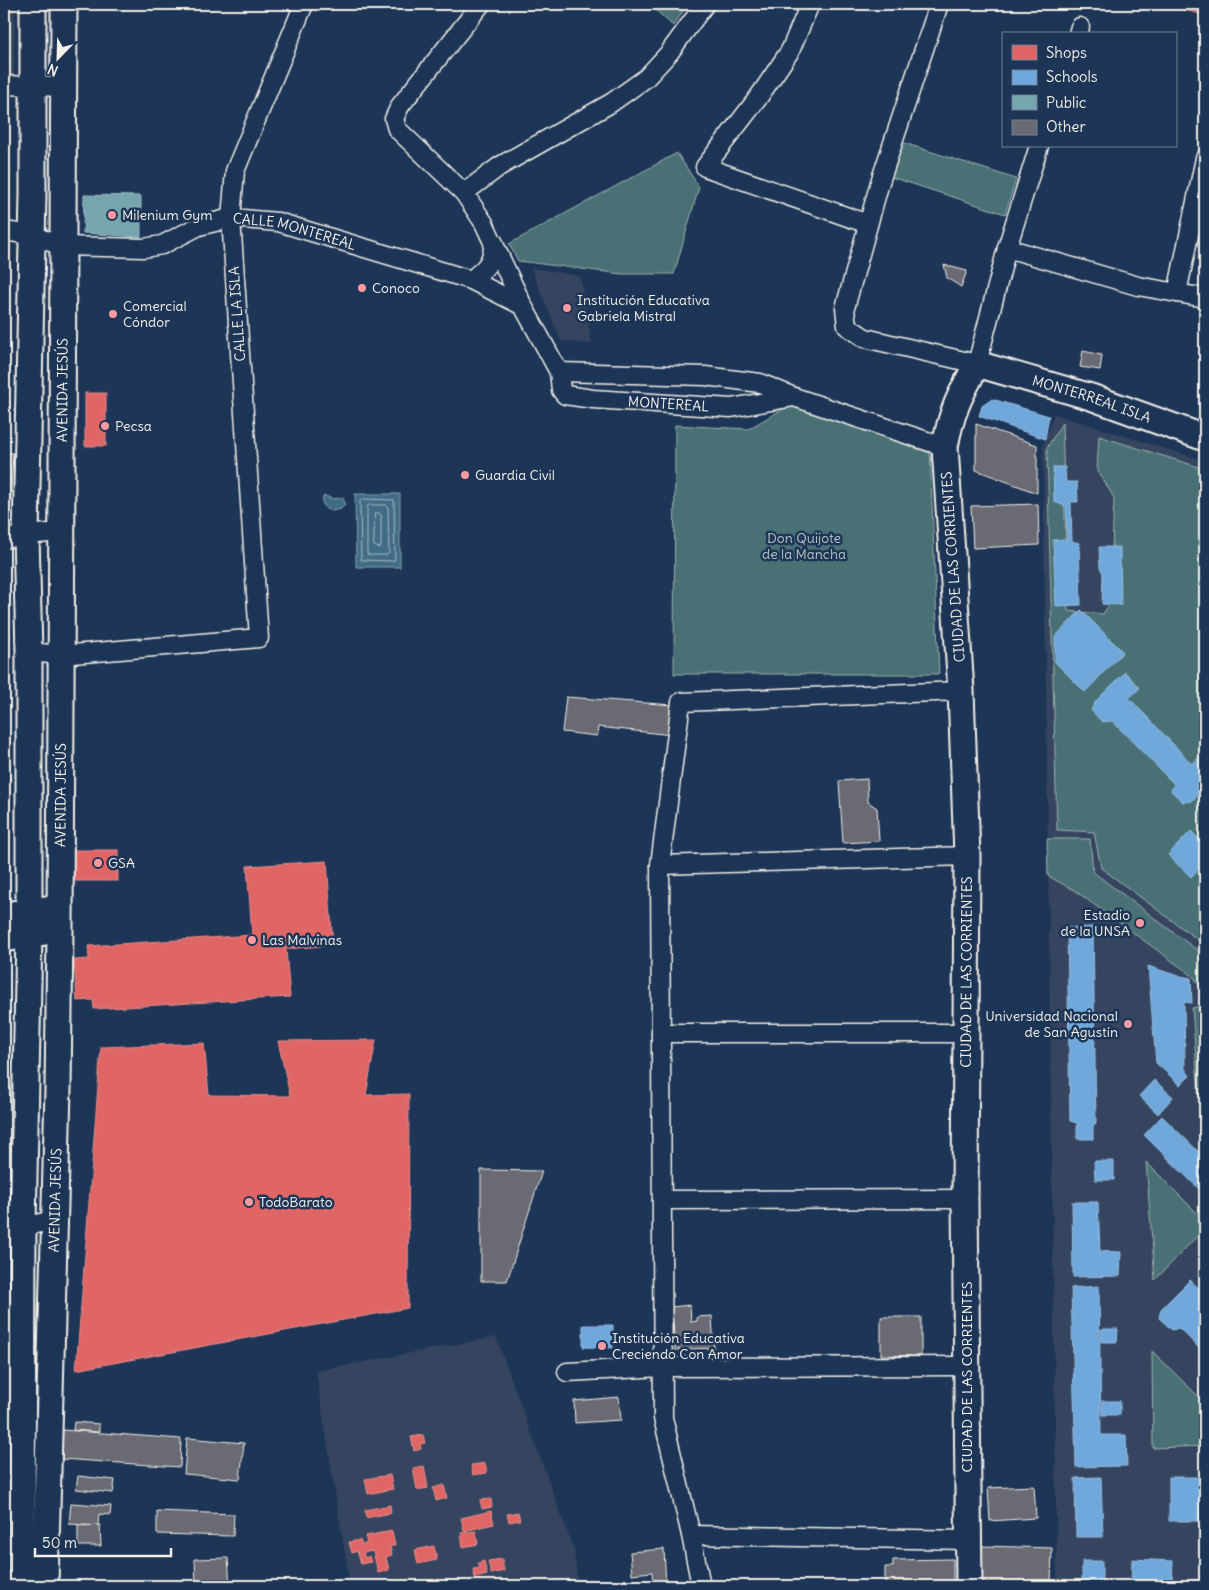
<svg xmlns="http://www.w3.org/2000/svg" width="1209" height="1590" font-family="Delius,sans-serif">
  <rect width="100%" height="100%" fill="#1d3557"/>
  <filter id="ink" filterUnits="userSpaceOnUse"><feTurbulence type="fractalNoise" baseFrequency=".02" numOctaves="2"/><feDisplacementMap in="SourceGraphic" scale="10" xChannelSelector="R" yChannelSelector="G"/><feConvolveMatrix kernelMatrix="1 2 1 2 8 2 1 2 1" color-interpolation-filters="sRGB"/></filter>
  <g filter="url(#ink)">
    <g fill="#34455f">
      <polygon points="4,4 15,4 14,74 4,74"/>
      <polygon points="531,268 580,276 592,344 561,341"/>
      <polygon points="1054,414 1205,461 1205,1586 1057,1586 1043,446"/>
      <polygon points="496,1337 574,1550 578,1586 350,1586 316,1371"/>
    </g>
    <g fill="#4a7174" stroke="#9fb1ae">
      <polygon points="649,4 688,4 673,26"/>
      <polygon points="901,142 1016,179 1005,214 891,177"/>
      <polygon points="677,153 699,187 674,274 621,274 518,261 509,244"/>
      <polygon points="790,405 930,453 939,674 674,674 675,425 748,429"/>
      <polygon points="1062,423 1068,611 1103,614 1110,603 1114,498 1097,469 1099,436 1205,469 1205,945 1101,868 1094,832 1057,830 1047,448"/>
      <polygon points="1047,839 1090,839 1093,872 1205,956 1205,994 1193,976 1074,890 1048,876"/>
      <polygon points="1202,1006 1205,1053 1205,1105 1199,1096 1192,1008"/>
      <polygon points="1146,1162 1205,1221 1205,1228 1155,1280"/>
      <polygon points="1152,1351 1205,1403 1205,1446 1153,1448"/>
    </g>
    <g fill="#416c86" stroke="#89a1ad">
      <polygon points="355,494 400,494 400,567 356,567"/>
      <polygon points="325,496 334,499 343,497 345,504 341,509 332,511 326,509 322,502 323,497"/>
    </g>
    <g fill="#e06666" stroke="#e6908d">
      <polygon points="1158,4 1205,4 1205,15"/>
      <rect x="85" y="393" width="21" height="53"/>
      <rect x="72" y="850" width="46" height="31"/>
      <polygon points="327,861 333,945 286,949 290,997 94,1009 93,1000 77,1001 74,960 89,959 88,946 252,935 247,866"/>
      <polygon points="376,1040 366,1095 409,1094 408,1308 76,1370 101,1047 204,1043 209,1095 290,1096 278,1041"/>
      <polygon points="423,1435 425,1443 420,1444 421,1449 414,1451 411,1437"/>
      <polygon points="485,1463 487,1473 473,1475 471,1465"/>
      <polygon points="424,1466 428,1488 417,1490 413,1468"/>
      <polygon points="390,1475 393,1489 368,1494 365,1479"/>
      <polygon points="444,1485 447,1498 436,1501 433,1488"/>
      <polygon points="491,1499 492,1507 482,1509 480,1500"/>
      <polygon points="390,1505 391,1513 366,1518 365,1510"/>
      <polygon points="491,1511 494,1524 464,1531 461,1518"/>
      <polygon points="518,1512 520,1520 509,1522 507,1514"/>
      <polygon points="392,1531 395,1546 390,1546 392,1555 386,1557 389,1570 378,1573 373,1551 363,1553 365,1558 369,1556 371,1562 361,1564 357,1551 352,1553 349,1542 360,1540 362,1545 367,1543 365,1536"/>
      <polygon points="476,1531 478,1544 463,1547 461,1533"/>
      <polygon points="434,1546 437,1560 418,1564 415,1550"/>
      <polygon points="502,1559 504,1571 491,1574 488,1561"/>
      <polygon points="484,1561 487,1575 475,1578 473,1569 480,1568 478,1563"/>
      <polygon points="457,1580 458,1586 448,1586 447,1582"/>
    </g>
    <g fill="#6fa8dc" stroke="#97bee0">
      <polygon points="992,399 1049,416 1045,439 979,416 982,406"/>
      <polygon points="1053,467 1065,467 1066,482 1077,482 1078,502 1071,502 1072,541 1079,543 1081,605 1056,606 1053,540 1067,539 1066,506 1054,502"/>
      <polygon points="1099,547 1120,547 1121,605 1102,604 1103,573 1100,568"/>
      <polygon points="1081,610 1123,652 1085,692 1055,662 1055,637"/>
      <polygon points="1125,672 1140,688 1129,698 1192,764 1204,752 1205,754 1205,786 1192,801 1183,802 1171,791 1174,784 1112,721 1102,722 1091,710 1096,701"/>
      <polygon points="4,711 6,711 10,780 4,780"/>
      <polygon points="1191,831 1205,845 1205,862 1191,877 1168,855"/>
      <polygon points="1093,927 1096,1124 1093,1125 1093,1139 1077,1139 1077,1123 1070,1121 1067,928"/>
      <polygon points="1148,966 1175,975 1191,978 1192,1003 1184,1002 1185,1069 1190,1076 1180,1085 1156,1063"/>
      <polygon points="1154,1080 1173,1097 1158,1114 1139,1096"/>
      <polygon points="1162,1116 1205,1158 1205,1195 1144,1135"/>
      <polygon points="1094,1161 1114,1161 1114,1180 1095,1180"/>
      <polygon points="1072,1202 1098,1202 1100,1251 1121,1252 1120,1276 1073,1277"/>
      <polygon points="1190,1280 1205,1294 1205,1300 1197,1308 1205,1316 1205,1354 1179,1328 1172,1330 1159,1318 1161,1309"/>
      <polygon points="1099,1286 1101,1435 1126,1435 1127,1466 1076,1467 1071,1288"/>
      <polygon points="583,1325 613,1325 613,1348 583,1347"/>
      <polygon points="1101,1329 1118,1329 1117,1342 1101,1342"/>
      <rect x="1102" y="1401" width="18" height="14"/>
      <polygon points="1101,1477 1103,1537 1076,1537 1075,1478"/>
      <polygon points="1169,1477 1205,1477 1203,1521 1169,1521"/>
      <polygon points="1132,1559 1173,1561 1172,1586 1082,1586 1082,1561 1102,1561 1102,1582 1131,1584"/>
      <rect x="1192" y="1580" width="13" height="6"/>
    </g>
    <polygon fill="#76a5af" stroke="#9cbcc0" points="84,195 141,196 141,237 83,233"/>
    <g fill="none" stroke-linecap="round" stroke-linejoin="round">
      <g stroke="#acbcc1" stroke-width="1">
        <polygon points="363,499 394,500 395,559 394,561 361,560 360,501"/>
        <polygon points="369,505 386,505 388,507 389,553 387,555 369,555 367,554 367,508"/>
        <polygon points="375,513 379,513 381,515 381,546 379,548 374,546"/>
      </g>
    </g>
    <g fill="#696a73" stroke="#f4f1e8">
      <polygon points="944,265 967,271 961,287 947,278"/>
      <polygon points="1083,351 1102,355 1100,370 1080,367"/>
      <polygon points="976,424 1037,445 1037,493 976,470"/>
      <polygon points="4,453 13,453 10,506 4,507"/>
      <polygon points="1038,504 1039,545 973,548 971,506"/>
      <polygon points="566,697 673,705 672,735 598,727 597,736 562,732"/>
      <polygon points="867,779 868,802 877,808 879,841 843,843 839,781"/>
      <polygon points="481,1170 542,1171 507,1281 481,1281"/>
      <polygon points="690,1305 691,1322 697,1321 697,1317 712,1316 714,1348 675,1350 672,1307"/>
      <polygon points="881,1317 921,1317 921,1356 881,1355"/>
      <polygon points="619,1397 621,1420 575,1423 574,1401"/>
      <polygon points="74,1422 99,1424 99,1432 73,1430"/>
      <polygon points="63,1430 181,1439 180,1467 61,1459"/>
      <polygon points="187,1438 244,1443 240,1479 184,1474"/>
      <polygon points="78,1476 115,1480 113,1493 76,1489"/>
      <polygon points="1034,1486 1036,1518 990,1521 988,1488"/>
      <polygon points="71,1503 111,1506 110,1515 99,1514 98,1526 69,1524"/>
      <polygon points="157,1511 234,1514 233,1536 157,1534"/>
      <polygon points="100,1525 101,1546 78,1546 78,1526"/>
      <polygon points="982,1546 1052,1548 1051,1584 981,1582"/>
      <polygon points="664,1549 666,1586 653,1586 652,1572 632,1574 630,1552"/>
      <polygon points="228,1558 230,1586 196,1586 195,1559"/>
      <polygon points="953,1559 953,1586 885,1586 885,1567 893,1567 893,1560"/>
    </g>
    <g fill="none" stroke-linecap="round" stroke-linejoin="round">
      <defs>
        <g id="street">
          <path id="s1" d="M481,4L400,106L394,119L397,129L464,193L484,223L523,306L559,372L561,390L565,395L593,399L731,408L794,397"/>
          <polyline points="810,4 790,51 758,98 705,167 868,224"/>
          <polyline points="939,4 880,182 845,308 847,326 865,338 977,364 1007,248 1039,146"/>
          <polyline points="1078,34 1080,27"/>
          <polyline points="4,85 63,87"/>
          <polyline points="464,193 500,166 611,103 646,78 669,53 705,4"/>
          <path id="s2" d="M4,231L31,235L62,246L144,248L162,245L199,226L231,218L278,222L471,280L523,306"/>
          <polyline points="1007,248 1138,286 1205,298"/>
          <path d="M471,280C487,267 491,264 494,243"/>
          <polyline points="1177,293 1205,158"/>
          <polyline points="559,372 705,376 760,383 794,397 945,447"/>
          <polyline points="4,539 26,535 61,532"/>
          <polyline points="29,652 61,655 259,638 231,218 235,171 304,4"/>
          <polyline points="660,865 967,856"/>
          <polyline points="661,1033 966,1033"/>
          <polyline points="662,1200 965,1199"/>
          <polyline points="4,1231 54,1220"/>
          <polyline points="567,1372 663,1367 967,1366"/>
          <polyline points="691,1535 968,1540"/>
          <polyline points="701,1586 691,1535 663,1418 660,865 681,702 961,691"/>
        </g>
        <g id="secondary">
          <polyline points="4,915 45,909"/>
          <polyline points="4,939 45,932"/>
          <polyline points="22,1586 23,1226 29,934 29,652 26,535 33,194 33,4"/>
          <path id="s3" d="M45,1586L58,1089L60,931L64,4"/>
          <path id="s4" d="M969,1586L965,1199L967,856L961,691L945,447C951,412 960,395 977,364L1091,397L1205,438"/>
        </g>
      </defs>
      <use href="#street" stroke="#f4f1e8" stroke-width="21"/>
      <use href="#secondary" stroke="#f4f1e8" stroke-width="29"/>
      <use href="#street" stroke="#1d3557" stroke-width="18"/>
      <use href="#secondary" stroke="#1d3557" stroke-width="25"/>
    </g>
  </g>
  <g fill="#ff9aa2" stroke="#1d3557" stroke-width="2">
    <circle cx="112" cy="215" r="5"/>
    <circle cx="362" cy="288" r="5"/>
    <circle cx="567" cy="308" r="5"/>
    <circle cx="113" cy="314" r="5"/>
    <circle cx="105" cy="426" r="5"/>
    <circle cx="465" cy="475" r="5"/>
    <circle cx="98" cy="863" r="5"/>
    <circle cx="1140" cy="923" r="5"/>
    <circle cx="252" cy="940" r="5"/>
    <circle cx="1128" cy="1024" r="5"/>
    <circle cx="249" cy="1202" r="5"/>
    <circle cx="602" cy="1346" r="5"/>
  </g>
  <g text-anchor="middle" stroke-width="5" stroke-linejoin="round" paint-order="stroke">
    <g font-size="14" fill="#f4f1e8" stroke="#1d3557" text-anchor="start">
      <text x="122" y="220">Milenium Gym</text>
      <text x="372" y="293">Conoco</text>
      <text x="577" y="305">Institución Educativa<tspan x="577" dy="16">Gabriela Mistral</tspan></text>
      <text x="123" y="311">Comercial<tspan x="123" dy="16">Cóndor</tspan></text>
      <text x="115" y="431">Pecsa</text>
      <text x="475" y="480">Guardia Civil</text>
      <text x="108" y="868">GSA</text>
      <text x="1130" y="920" text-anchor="end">Estadio<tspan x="1130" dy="16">de la UNSA</tspan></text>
      <text x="262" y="945">Las Malvinas</text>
      <text x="1118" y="1021" text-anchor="end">Universidad Nacional<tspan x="1118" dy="16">de San Agustín</tspan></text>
      <text x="259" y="1207">TodoBarato</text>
      <text x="612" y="1343">Institución Educativa<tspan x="612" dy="16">Creciendo Con Amor</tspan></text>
    </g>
    <g font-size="14" fill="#f4f1e8" stroke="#1d3557">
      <text dy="5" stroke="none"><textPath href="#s2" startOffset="300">CALLE MONTEREAL</textPath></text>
      <text transform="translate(237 314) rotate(-94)" y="5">CALLE LA ISLA</text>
      <text dy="5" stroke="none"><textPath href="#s3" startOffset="1196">AVENIDA JESÚS</textPath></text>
      <text dy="5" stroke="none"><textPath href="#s4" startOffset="1349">MONTERREAL ISLA</textPath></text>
      <text dy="5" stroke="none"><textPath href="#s1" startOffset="579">MONTEREAL</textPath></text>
      <text transform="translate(953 567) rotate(-94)" y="5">CIUDAD DE LAS CORRIENTES</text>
      <text dy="5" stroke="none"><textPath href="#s3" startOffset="791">AVENIDA JESÚS</textPath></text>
      <text dy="5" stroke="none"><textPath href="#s4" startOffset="614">CIUDAD DE LAS CORRIENTES</textPath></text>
      <text dy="5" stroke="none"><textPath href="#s3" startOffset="386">AVENIDA JESÚS</textPath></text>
      <text transform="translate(967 1377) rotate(-90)" y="5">CIUDAD DE LAS CORRIENTES</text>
    </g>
    <g font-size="14" fill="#b8c4bf" stroke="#1d3557">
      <text x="804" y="543">Don Quijote<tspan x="804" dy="16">de la Mancha</tspan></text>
    </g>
  </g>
  <rect width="1209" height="1590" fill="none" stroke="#1d3557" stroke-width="20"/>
  <rect x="10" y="10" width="1189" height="1570" fill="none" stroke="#f4f1e8" stroke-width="2" filter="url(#ink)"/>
  <rect x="1002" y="32" width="175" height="115" fill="#1d3557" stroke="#738091"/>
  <rect x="1012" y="45" width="25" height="15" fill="#e06666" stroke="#738091"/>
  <text x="1046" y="58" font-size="15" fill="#f4f1e8">Shops</text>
  <rect x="1012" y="70" width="25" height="15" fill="#6fa8dc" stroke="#738091"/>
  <text x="1046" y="82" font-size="15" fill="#f4f1e8">Schools</text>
  <rect x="1012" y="95" width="25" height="15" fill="#76a5af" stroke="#738091"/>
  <text x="1046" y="108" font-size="15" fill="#f4f1e8">Public</text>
  <rect x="1012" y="120" width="25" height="15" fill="#696a73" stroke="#738091"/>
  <text x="1046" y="132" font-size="15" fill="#f4f1e8">Other</text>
  <g transform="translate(58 58) rotate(203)" stroke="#1d3557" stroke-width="4" paint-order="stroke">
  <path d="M0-4L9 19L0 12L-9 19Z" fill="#f4f1e8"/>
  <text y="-8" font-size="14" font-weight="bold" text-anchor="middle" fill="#f4f1e8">N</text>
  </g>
  <path d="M35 1548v8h136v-8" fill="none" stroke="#f4f1e8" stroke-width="2.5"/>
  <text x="42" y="1548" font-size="15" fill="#f4f1e8" stroke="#1d3557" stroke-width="4" paint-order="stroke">50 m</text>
</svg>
